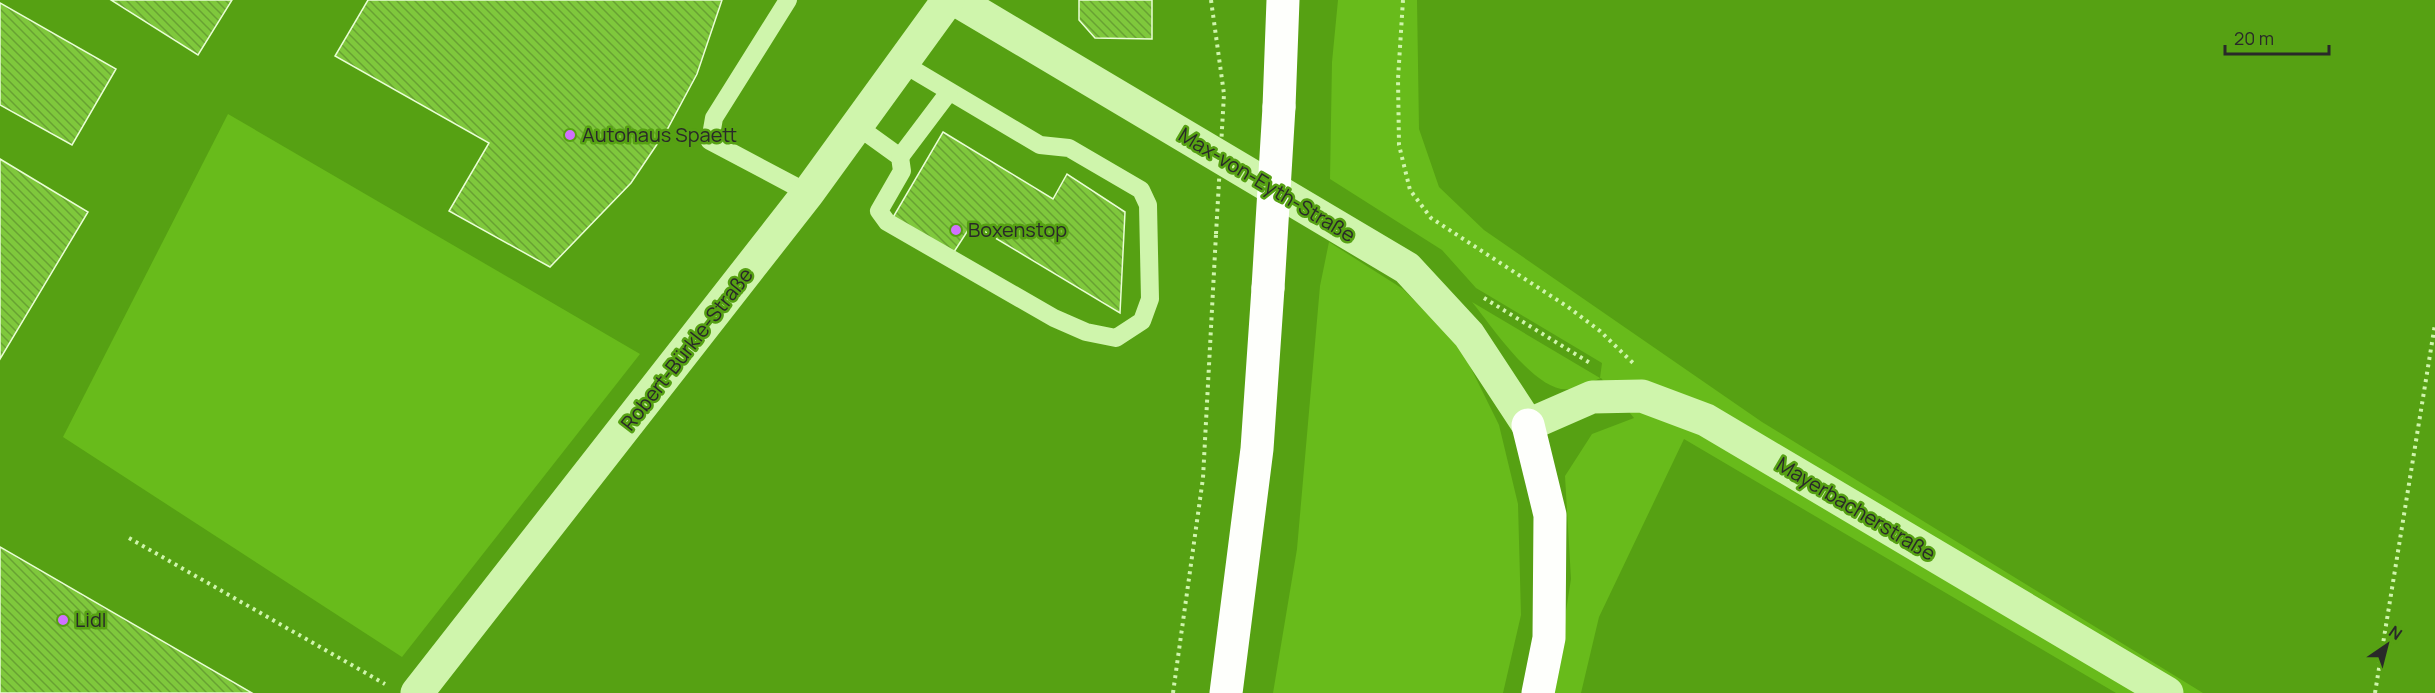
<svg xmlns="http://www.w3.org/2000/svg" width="2435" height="693" font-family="Manrope,sans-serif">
  <defs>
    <pattern id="building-back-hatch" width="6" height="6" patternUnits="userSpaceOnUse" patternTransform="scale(1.5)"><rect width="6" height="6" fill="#7fc83c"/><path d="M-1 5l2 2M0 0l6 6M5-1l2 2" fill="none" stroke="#68a232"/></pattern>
  </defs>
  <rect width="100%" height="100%" fill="#56a113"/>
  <g fill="#68bb1b">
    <path d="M1338,0H1417L1419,129L1439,187L1484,230L1762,422L2203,693H2116L1684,439L1599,617L1581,693H1553L1571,579L1565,476L1592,434L1634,418L1601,378C1591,382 1580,388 1570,389C1537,395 1491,325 1472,302L1600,378L1602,363L1476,288L1442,250L1330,179L1332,62Z"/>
    <polygon points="228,114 640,354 402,657 63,437"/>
    <polygon points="1329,242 1403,289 1461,348 1499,425 1518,504 1521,615 1503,693 1273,693 1297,549 1320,286"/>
  </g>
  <g fill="url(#building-back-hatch)" stroke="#e9fed5" stroke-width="1.5">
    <polygon points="111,0 232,0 198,55"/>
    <polygon points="368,0 722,0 697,74 668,128 631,183 550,267 449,211 489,143 335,56"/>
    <polygon points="1079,0 1152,0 1152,39 1095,38 1079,20"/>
    <polygon points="0,3 116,69 72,145 0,105"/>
    <polygon points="943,132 1053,199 1067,174 1125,212 1120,313 972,224 952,255 892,219"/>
    <polygon points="0,159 88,212 0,359"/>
    <polygon points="0,547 252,693 0,693"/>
  </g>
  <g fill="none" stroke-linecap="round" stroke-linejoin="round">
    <g stroke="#cff5ac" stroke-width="4" stroke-dasharray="3 4.5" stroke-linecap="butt">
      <polyline points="1211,0 1224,94"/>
      <polyline points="1403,0 1398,79 1399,145 1410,190 1431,218 1568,307 1600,331 1633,363"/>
      <polyline points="1484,298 1590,363"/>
      <polyline points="129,538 385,684"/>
      <polyline points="1173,693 1203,478 1216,234"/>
      <polyline points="2375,693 2435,324"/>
    </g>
    <g stroke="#cff5ac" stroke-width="18">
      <polyline points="788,0 714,118 710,141 808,193"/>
      <polyline points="857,126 900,157 902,171 879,211 887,222 1054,318 1086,332 1116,338 1142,321 1150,299 1148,205 1141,190 1069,148 1040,145 902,63"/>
      <polyline points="900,157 949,92"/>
    </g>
    <g stroke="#cff5ac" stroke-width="33">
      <polyline points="956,0 1407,268 1469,335 1528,425 1592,397 1642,396 1706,420 2167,693"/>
      <polyline points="417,693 808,193 948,0"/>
    </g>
    <g stroke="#fefffc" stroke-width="33">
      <polyline points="1279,107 1283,0"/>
      <polyline points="1528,425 1550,515 1549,638 1538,693"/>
      <polyline points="1226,693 1257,449 1268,288"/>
    </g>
    <polyline stroke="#cff5ac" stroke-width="4" stroke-dasharray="3 4.5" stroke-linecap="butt" points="1216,234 1224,94"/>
    <polyline stroke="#fefffc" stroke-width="33" points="1268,288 1279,107"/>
  </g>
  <g fill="#d170ff" stroke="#56a113" stroke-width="2">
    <circle cx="570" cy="135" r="6"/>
    <circle cx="956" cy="230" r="6"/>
    <circle cx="63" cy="620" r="6"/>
  </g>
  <g text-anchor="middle" stroke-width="5" stroke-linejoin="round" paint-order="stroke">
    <g font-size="20" fill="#292929" stroke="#56a113" text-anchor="start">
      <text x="582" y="142">Autohaus Spaett</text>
      <text x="968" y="237">Boxenstop</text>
      <text x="75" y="627">Lidl</text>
    </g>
    <g font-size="20" fill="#292929" stroke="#56a113">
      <text transform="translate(1267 185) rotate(31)" y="7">Max-von-Eyth-Straße</text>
      <text transform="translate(687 349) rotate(-52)" y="7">Robert-Bürkle-Straße</text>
      <text transform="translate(1856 509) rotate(31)" y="7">Mayerbacherstraße</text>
    </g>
  </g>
  <g transform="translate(2387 645) rotate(35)" stroke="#56a113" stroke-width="4.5" paint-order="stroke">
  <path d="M0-4.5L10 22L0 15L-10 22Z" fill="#292929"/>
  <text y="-9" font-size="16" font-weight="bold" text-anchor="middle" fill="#292929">N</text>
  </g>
  <path d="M2225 45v9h104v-9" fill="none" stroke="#292929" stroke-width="3"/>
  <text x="2234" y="45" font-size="18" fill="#292929" stroke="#56a113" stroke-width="4.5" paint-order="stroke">20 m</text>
</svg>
